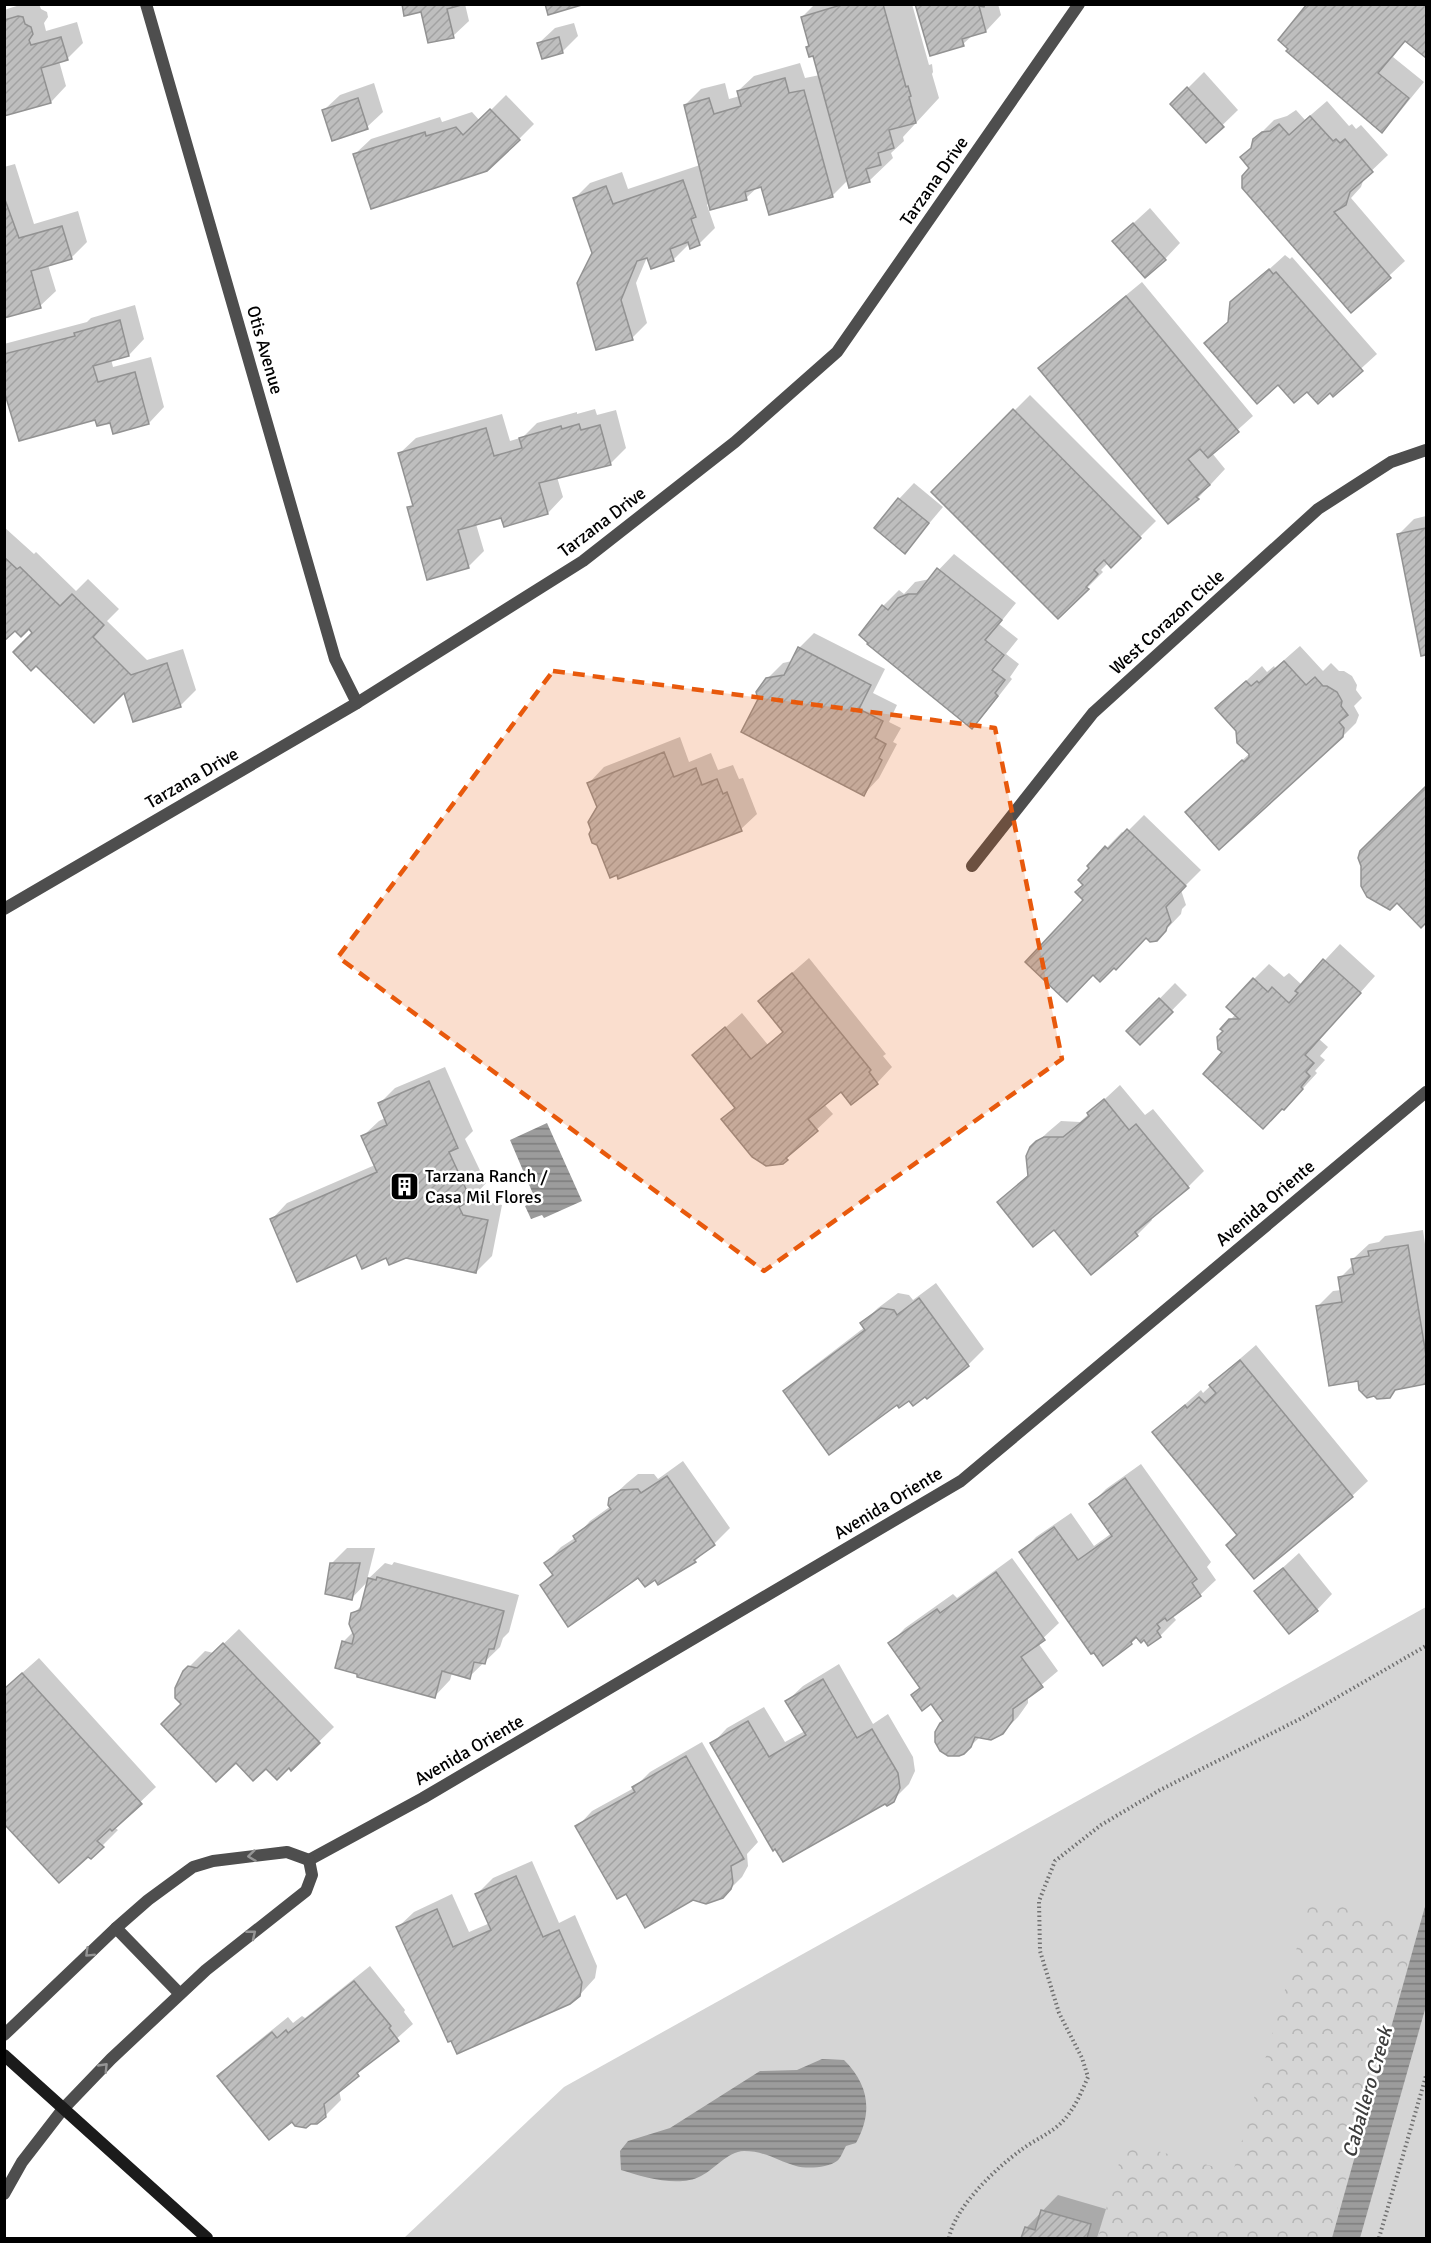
<svg xmlns="http://www.w3.org/2000/svg" width="1431" height="2243" font-family="Signika,sans-serif">
  <defs>
    <pattern id="park-crowns" width="20" height="18" patternUnits="userSpaceOnUse" patternTransform="scale(1.5)"><rect width="20" height="18" fill="#d5d5d5"/><path d="M2 6a3 3 0 1 1 6 0M12 15a3 3 0 1 1 6 0" fill="none" stroke="#b5b5b5"/></pattern>
    <pattern id="water-rules" width="6" height="5" patternUnits="userSpaceOnUse" patternTransform="scale(1.5)"><rect width="6" height="5" fill="#9c9c9c"/><path d="M0 2.5h6" fill="none" stroke="#7d7d7d"/></pattern>
    <pattern id="building-hatch" width="6" height="6" patternUnits="userSpaceOnUse" patternTransform="scale(1.5)"><rect width="6" height="6" fill="#bebebe"/><path d="M-1 1l2-2M0 6l6-6M5 7l2-2" fill="none" stroke="#a2a2a2"/></pattern>
  </defs>
  <rect width="100%" height="100%" fill="#fff"/>
  <polygon fill="#d5d5d5" points="1426,1607 1426,2238 404,2238 564,2087"/>
  <polygon fill="url(#park-crowns)" points="1311,1898 1418,1928 1329,2238 1098,2238 1125,2142 1233,2172"/>
  <g fill="url(#water-rules)">
    <polygon points="547,1123 582,1201 544,1218 542,1215 531,1219 525,1206 536,1201 510,1140"/>
    <polygon points="1426,1903 1426,2006 1360,2238 1332,2238"/>
    <path d="M822,2059L844,2060C869,2085 873,2112 856,2143L846,2146C843,2151 841,2158 837,2161C828,2168 806,2169 796,2166C778,2161 765,2151 744,2151C727,2152 715,2169 701,2176C679,2188 643,2177 621,2170L620,2151L628,2141L670,2128L760,2071L797,2070Z"/>
  </g>
  <g fill="#0003">
    <polygon points="23,4 39,4 41,9 47,12 48,17 44,23 46,31 77,22 83,43 67,59 59,61 66,86 51,102 4,115 4,10"/>
    <polygon points="403,4 465,4 469,21 453,36 422,10"/>
    <polygon points="815,4 912,4 929,65 932,64 933,72 932,74 939,98 903,137 904,141 891,153 893,158 869,181 848,180 832,196 762,185 759,186 746,198 709,202 707,205 715,228 699,244 690,243 674,259 652,267 648,255 636,283 647,323 632,338 594,254 575,198 590,183 622,172 628,189 700,165 685,105 701,89 725,83 729,99 740,96 738,91 754,76 800,63 805,78 820,75 814,54 807,47 810,45 802,17"/>
    <polygon points="917,4 998,4 1001,15 986,31 974,34 963,44"/>
    <polygon points="1309,4 1426,4 1426,56 1406,40 1393,57 1424,82 1397,115 1382,131"/>
    <polygon points="574,23 578,36 562,52 539,43 555,28"/>
    <polygon points="1204,72 1238,110 1206,141 1172,104"/>
    <polygon points="374,83 383,112 367,127 324,110 340,95"/>
    <polygon points="506,95 534,124 519,139 355,154 371,139 440,117 442,122 472,112 480,121"/>
    <polygon points="1327,101 1349,126 1352,124 1356,129 1361,125 1388,155 1364,178 1361,187 1351,198 1405,261 1351,311 1251,168 1254,140 1274,120 1287,116 1296,110 1305,120"/>
    <polygon points="15,164 34,224 78,211 87,242 71,258 48,265 56,291 40,306 4,316 4,167"/>
    <polygon points="1150,208 1180,243 1165,259 1114,241"/>
    <polygon points="1285,255 1290,259 1292,257 1377,354 1333,394 1230,321 1232,303"/>
    <polygon points="1142,282 1253,416 1212,453 1225,469 1198,498 1168,522 1040,368 1056,353"/>
    <polygon points="135,305 144,339 129,355 111,359 113,367 151,357 164,407 149,423 114,432 111,421 4,390 4,344 87,322 91,318"/>
    <polygon points="1030,395 1156,521 1111,566 1108,563 1101,570 1103,572 1058,617 933,492"/>
    <polygon points="595,409 597,415 616,410 626,448 610,464 557,477 563,497 548,513 502,516 476,524 484,551 468,567 409,508 414,503 400,453 416,438 502,414 510,441 523,437 537,423 577,412 577,414"/>
    <polygon points="914,483 943,507 905,552 899,499"/>
    <polygon points="1426,516 1426,653 1423,654 1399,534 1414,519"/>
    <polygon points="4,527 34,554 36,552 76,591 88,579 119,609 107,621 147,660 183,649 196,690 180,706 124,691 29,627 15,629 4,639"/>
    <polygon points="954,554 1016,603 999,624 1018,639 1006,654 1019,664 1010,677 1012,679 987,711 972,727 861,635 883,606 899,590 904,594 915,582 930,579"/>
    <polygon points="814,633 885,669 873,693 897,705 889,722 901,728 893,742 897,744 879,778 864,794 759,699 767,679 783,663 792,661 799,648"/>
    <polygon points="1300,646 1323,671 1331,663 1339,671 1344,671 1352,676 1357,685 1356,690 1362,698 1354,706 1359,715 1356,723 1339,740 1187,812 1250,753 1233,693 1262,666 1267,672 1274,666 1275,668"/>
    <polygon points="680,737 689,762 711,753 718,770 733,765 739,779 743,778 757,814 741,829 598,807 589,783 604,767"/>
    <polygon points="1426,788 1426,921 1421,926 1362,852"/>
    <polygon points="1144,815 1201,870 1181,890 1186,905 1182,909 1181,914 1157,939 1085,900 1085,885 1091,868 1089,866 1122,832 1125,834"/>
    <polygon points="1340,944 1375,976 1319,1039 1328,1047 1320,1056 1325,1060 1315,1071 1317,1073 1284,1109 1224,1052 1225,1031 1222,1028 1236,1014 1254,979 1269,964 1284,977 1289,973 1302,985"/>
    <polygon points="809,958 886,1054 883,1056 892,1067 877,1083 841,1090 824,1104 833,1114 786,1159 723,1119 736,1107 694,1055 742,1013 768,1045 784,1031 760,1001"/>
    <polygon points="1175,983 1187,995 1140,1043 1128,1031"/>
    <polygon points="445,1067 473,1131 465,1139 486,1183 476,1194 478,1200 502,1205 492,1256 476,1272 406,1256 357,1253 272,1219 287,1203 375,1165 363,1136 379,1121 385,1118 379,1104 395,1088"/>
    <polygon points="1120,1085 1145,1115 1153,1109 1204,1171 1188,1187 1151,1218 1152,1220 1137,1235 1054,1228 999,1202 1029,1174 1031,1148 1048,1132 1061,1121 1080,1122"/>
    <polygon points="1423,1230 1426,1251 1426,1383 1398,1388 1389,1396 1359,1380 1317,1307 1333,1291 1342,1290 1340,1278 1354,1264 1353,1259 1369,1244 1379,1242 1385,1236"/>
    <polygon points="936,1283 984,1349 968,1365 927,1397 925,1395 898,1403 785,1392 801,1376 865,1327 862,1323 878,1308 898,1293 909,1295 913,1300"/>
    <polygon points="1256,1345 1368,1481 1352,1496 1238,1534 1154,1432 1201,1390 1203,1393 1227,1370"/>
    <polygon points="683,1461 730,1528 714,1544 695,1561 658,1583 655,1578 639,1576 542,1585 553,1573 546,1563 561,1547 575,1538 590,1521 611,1506 610,1499 627,1483 638,1474 654,1474 658,1479"/>
    <polygon points="1141,1464 1211,1562 1207,1567 1216,1580 1200,1595 1172,1615 1176,1620 1160,1636 1144,1638 1138,1637 1131,1643 1021,1553 1036,1537 1071,1513 1094,1546 1112,1533 1091,1504 1106,1489"/>
    <polygon points="347,1548 375,1548 367,1580 385,1563 392,1565 394,1562 519,1595 509,1632 503,1638 500,1647 469,1677 452,1673 450,1680 435,1696 343,1642 354,1631 353,1614 363,1604 368,1581 351,1599 331,1564"/>
    <polygon points="1299,1553 1332,1594 1317,1610 1256,1592"/>
    <polygon points="1012,1558 1059,1623 1038,1643 1058,1671 1028,1696 1028,1703 1018,1717 1002,1733 980,1737 963,1753 945,1720 890,1644 905,1628 953,1594 957,1598"/>
    <polygon points="239,1629 334,1727 291,1769 289,1766 266,1767 183,1704 185,1671 205,1651 214,1653"/>
    <polygon points="39,1658 156,1787 114,1827 118,1830 91,1857 4,1689"/>
    <polygon points="839,1664 873,1724 888,1714 913,1757 915,1771 909,1784 893,1800 712,1744 727,1728 764,1707 785,1742 805,1731 787,1701 803,1686"/>
    <polygon points="702,1742 758,1842 747,1854 748,1866 742,1877 726,1893 693,1899 626,1892 577,1827 592,1811 634,1788 650,1772"/>
    <polygon points="532,1861 559,1923 575,1915 597,1966 595,1978 575,2000 398,1927 414,1912 452,1894 469,1932 490,1923 477,1894 493,1878"/>
    <polygon points="370,1966 405,2010 404,2012 413,2024 339,2090 341,2100 325,2116 292,2120 219,2076 235,2060 288,2017 293,2023 302,2016 305,2018"/>
    <polygon points="1058,2195 1106,2209 1097,2238 1023,2238 1026,2228"/>
  </g>
  <g fill="url(#building-hatch)" stroke="#929292" stroke-width="1.5">
    <polygon points="402,4 465,4 447,9 454,38 428,43 421,12 404,16"/>
    <polygon points="545,4 585,4 548,15"/>
    <polygon points="844,4 883,4 906,87 908,86 911,96 909,97 916,123 889,130 894,148 878,153 881,165 866,169 870,182 849,188 813,56 809,57 806,47 809,46 801,17"/>
    <polygon points="915,4 985,4 984,7 979,6 986,32 962,39 964,46 930,56"/>
    <polygon points="1307,4 1426,4 1426,58 1405,41 1378,73 1409,98 1382,133 1286,51 1288,49 1278,40"/>
    <polygon points="18,16 23,17 25,24 31,27 33,34 29,40 31,45 61,37 68,60 41,68 51,103 4,116 4,20"/>
    <polygon points="559,37 563,53 542,59 537,43"/>
    <polygon points="785,78 789,93 804,90 833,197 769,215 761,187 745,192 747,200 710,210 684,105 709,98 714,114 741,106 737,91"/>
    <polygon points="1187,87 1224,127 1206,143 1170,104"/>
    <polygon points="358,98 368,129 332,141 322,110"/>
    <polygon points="490,109 520,140 487,171 371,209 353,154 425,132 426,136 456,127 463,135"/>
    <polygon points="1310,116 1333,141 1336,139 1340,143 1345,139 1373,172 1350,192 1346,205 1334,212 1391,278 1351,313 1242,188 1242,176 1249,168 1240,157 1251,148 1253,139 1262,132 1270,131 1279,124 1289,135"/>
    <polygon points="683,180 696,217 691,219 700,245 690,249 688,242 670,249 674,261 651,269 647,258 637,261 621,300 633,340 596,350 577,283 592,253 573,198 606,186 613,204"/>
    <polygon points="4,197 19,238 62,226 72,259 31,271 41,308 4,318"/>
    <polygon points="1133,223 1166,260 1145,278 1112,241"/>
    <polygon points="1269,269 1273,274 1276,272 1363,371 1333,397 1330,393 1318,404 1307,392 1294,403 1278,385 1257,404 1204,343 1228,322 1230,302"/>
    <polygon points="1126,296 1239,432 1208,458 1200,449 1188,459 1210,485 1196,497 1199,499 1168,524 1038,368"/>
    <polygon points="120,320 129,356 93,366 98,382 135,372 149,424 113,434 110,423 97,426 95,420 19,441 4,391 4,354 75,336 74,333"/>
    <polygon points="1013,409 1141,538 1111,568 1104,560 1094,570 1098,574 1086,587 1089,589 1058,619 931,492"/>
    <polygon points="579,424 581,430 600,425 611,465 539,483 548,514 504,527 501,518 458,530 469,568 427,580 407,507 413,506 398,453 486,428 494,456 522,448 519,438 561,426 562,429"/>
    <polygon points="898,498 929,523 905,554 874,528"/>
    <polygon points="1426,528 1426,655 1421,656 1397,534"/>
    <polygon points="4,557 17,569 20,567 60,606 72,594 104,625 93,637 131,675 167,663 181,707 133,722 124,693 94,723 36,666 31,671 13,652 32,633 29,629 21,637 15,631 4,641"/>
    <polygon points="937,568 1002,620 985,640 1004,655 992,670 1005,680 995,693 998,696 972,729 867,644 868,643 859,635 882,605 888,610 898,598 908,594 917,594"/>
    <polygon points="798,647 871,685 859,709 883,721 875,738 886,744 879,758 882,760 864,796 741,732 758,699 756,692 766,678 784,675"/>
    <polygon points="1284,661 1306,685 1315,677 1323,686 1327,686 1337,692 1342,701 1341,706 1348,715 1339,722 1344,728 1343,737 1219,850 1185,812 1242,760 1244,762 1249,757 1249,754 1237,743 1236,731 1215,708 1246,681 1251,686 1257,681 1259,683"/>
    <polygon points="664,752 674,777 696,768 702,785 717,779 723,794 727,792 742,831 618,879 617,875 610,878 597,845 592,843 589,834 591,830 588,822 597,807 587,783"/>
    <polygon points="1426,786 1426,923 1421,928 1397,903 1390,910 1367,897 1361,886 1361,866 1358,858 1360,851"/>
    <polygon points="1127,829 1186,886 1166,907 1171,922 1167,927 1166,931 1157,941 1150,942 1146,938 1116,970 1114,968 1100,982 1093,975 1067,1002 1025,962 1083,900 1075,892 1083,885 1078,880 1089,868 1087,866 1105,846 1108,849"/>
    <polygon points="1323,959 1361,993 1305,1055 1314,1063 1306,1072 1310,1076 1301,1087 1303,1089 1284,1110 1282,1109 1263,1129 1203,1074 1222,1052 1218,1049 1217,1037 1223,1031 1220,1029 1229,1019 1239,1019 1226,1007 1253,978 1268,992 1272,987 1289,1003 1298,993 1295,991"/>
    <polygon points="792,973 871,1070 869,1072 878,1084 851,1105 841,1092 808,1119 818,1131 786,1158 788,1160 783,1164 766,1166 752,1157 721,1119 735,1108 692,1055 725,1027 751,1059 783,1032 758,1001"/>
    <polygon points="1159,998 1173,1012 1140,1045 1126,1031"/>
    <polygon points="429,1081 458,1148 449,1152 471,1200 459,1207 463,1215 488,1220 476,1273 406,1258 389,1265 386,1258 362,1269 356,1255 297,1282 270,1219 377,1172 361,1136 387,1125 378,1103"/>
    <polygon points="1104,1099 1129,1130 1136,1124 1189,1188 1135,1232 1138,1236 1091,1275 1054,1230 1033,1247 997,1202 1028,1176 1026,1156 1030,1147 1036,1141 1044,1137 1063,1137 1089,1116 1087,1113"/>
    <polygon points="1408,1245 1426,1355 1426,1384 1395,1390 1390,1398 1377,1399 1374,1396 1367,1398 1359,1390 1358,1381 1329,1386 1316,1306 1342,1302 1338,1277 1354,1274 1351,1259 1369,1256 1368,1251"/>
    <polygon points="919,1298 969,1366 927,1399 925,1397 913,1406 909,1401 899,1408 897,1405 829,1455 783,1391 865,1330 860,1323 881,1308 894,1310 897,1315"/>
    <polygon points="1240,1360 1353,1497 1254,1579 1226,1545 1237,1535 1152,1432 1185,1405 1187,1408 1199,1397 1205,1403 1216,1393 1209,1385"/>
    <polygon points="667,1476 715,1545 694,1560 696,1562 658,1585 655,1580 645,1587 638,1578 568,1627 540,1585 553,1575 544,1563 576,1541 573,1536 611,1509 608,1505 609,1498 621,1490 638,1489 641,1493"/>
    <polygon points="1125,1478 1197,1579 1192,1583 1201,1596 1167,1621 1165,1618 1157,1624 1160,1628 1157,1631 1161,1637 1148,1646 1144,1640 1141,1643 1136,1637 1131,1642 1132,1644 1103,1666 1094,1653 1091,1654 1019,1552 1054,1527 1078,1560 1112,1536 1089,1504"/>
    <polygon points="330,1563 360,1563 352,1600 325,1594"/>
    <polygon points="1283,1568 1318,1611 1289,1634 1254,1591"/>
    <polygon points="996,1572 1045,1640 1021,1657 1043,1687 1013,1709 1013,1720 1003,1734 991,1740 975,1737 971,1747 964,1754 959,1756 948,1756 940,1751 935,1742 935,1732 940,1723 943,1721 931,1704 922,1711 911,1695 920,1688 888,1643 937,1609 940,1613"/>
    <polygon points="377,1577 504,1611 494,1649 489,1649 485,1664 474,1662 470,1679 442,1671 435,1698 357,1677 357,1674 335,1668 342,1641 352,1644 354,1636 349,1624 351,1613 360,1610 368,1578 376,1580"/>
    <polygon points="223,1643 320,1743 291,1771 289,1768 277,1780 266,1769 253,1781 236,1763 216,1782 161,1724 181,1704 175,1698 175,1688 183,1671 188,1666 197,1668"/>
    <polygon points="22,1673 142,1804 112,1831 110,1829 97,1841 104,1847 91,1859 88,1857 59,1883 4,1824 4,1689"/>
    <polygon points="823,1679 857,1738 872,1729 898,1773 900,1788 894,1802 887,1806 885,1804 783,1862 775,1849 773,1851 710,1743 748,1721 769,1757 806,1735 785,1701"/>
    <polygon points="686,1756 744,1859 731,1866 733,1883 731,1889 723,1898 706,1904 693,1900 645,1928 626,1894 617,1899 575,1826 635,1792 632,1787"/>
    <polygon points="516,1876 543,1937 559,1930 582,1982 580,1996 570,2004 457,2054 451,2041 448,2042 396,1927 437,1909 453,1947 491,1930 475,1894"/>
    <polygon points="354,1981 391,2026 389,2028 399,2041 357,2073 359,2076 324,2104 326,2117 317,2124 311,2124 306,2128 295,2126 292,2122 269,2140 217,2076 272,2032 277,2038 286,2030 288,2033"/>
    <polygon points="1041,2210 1091,2224 1087,2238 1021,2238 1025,2227 1035,2230"/>
  </g>
  <g fill="none" stroke-linecap="round" stroke-linejoin="round">
    <g stroke="#707070" stroke-width="4" stroke-dasharray="1.5 3" stroke-linecap="butt">
      <path d="M949,2238C955,2207 995,2169 1021,2150C1034,2140 1052,2133 1063,2121C1075,2108 1081,2093 1088,2077L1082,2058L1059,2013L1040,1951L1039,1901L1055,1861L1101,1825L1160,1790L1298,1720L1426,1646"/>
      <polyline points="1379,2238 1426,2076"/>
    </g>
    <polyline stroke="#4e4e4e" stroke-width="12" points="116,1928 180,1994"/>
    <g stroke="#4e4e4e" stroke-width="12">
      <polyline points="146,4 335,659 357,703"/>
      <polyline points="972,866 1093,713 1318,509 1391,462 1426,450"/>
      <polyline points="4,909 357,703 583,561 735,442 837,352 1079,4"/>
      <polyline points="309,1860 423,1798 961,1481 1426,1092"/>
      <polyline points="4,2035 116,1928 148,1900 193,1867 213,1861 287,1852 309,1860"/>
      <polyline points="4,2194 22,2162 63,2109 111,2059 206,1970 306,1891 312,1875 309,1860"/>
    </g>
    <polyline stroke="#1b1b1b" stroke-width="12" points="4,2055 207,2238"/>
  </g>
  <defs><path id="oneway-chevron" d="M-2-3.5L2.5 0L-2 3.5" fill="none" stroke-width="1.6" stroke-linecap="round" stroke-linejoin="round" transform="scale(1.5)"/></defs>
  <g stroke="#959595">
    <use href="#oneway-chevron" transform="translate(252 1856) rotate(173)"/>
    <use href="#oneway-chevron" transform="translate(252 1934) rotate(-39)"/>
    <use href="#oneway-chevron" transform="translate(89 1953) rotate(136)"/>
    <use href="#oneway-chevron" transform="translate(104 2067) rotate(-46)"/>
  </g>
  <path fill="#e8590c" fill-opacity="0.2" stroke="#e8590c" stroke-width="4.5" stroke-dasharray="12 8" stroke-linejoin="round" d="M553,671L995,728L1062,1059L764,1271L338,957Z"/>
  <defs>
    <symbol id="building-square" viewBox="-11 -11 22 22"><rect x="-9" y="-9" width="18" height="18" rx="4" fill="#000" stroke="#fff"/><path d="M-4-6H4V6H1V3H-1V6H-4ZM-2.5-4.3h1.7v1.8h-1.7ZM.8-4.3h1.7v1.8H.8ZM-2.5-1h1.7V.8h-1.7ZM.8-1h1.7V.8H.8Z" fill="#fff"/></symbol>
  </defs>
  <g fill-rule="evenodd">
    <use href="#building-square" x="388" y="1170" width="33" height="33"/>
  </g>
  <g text-anchor="middle" stroke-width="5" stroke-linejoin="round" paint-order="stroke">
    <g font-size="18" fill="#000" stroke="#fff">
      <text transform="translate(934 181) rotate(-55)" y="6">Tarzana Drive</text>
      <text transform="translate(265 350) rotate(74)" y="6">Otis Avenue</text>
      <text transform="translate(602 522) rotate(-37)" y="6">Tarzana Drive</text>
      <text transform="translate(1167 622) rotate(-42)" y="6">West Corazon Cicle</text>
      <text transform="translate(192 778) rotate(-30)" y="6">Tarzana Drive</text>
      <text transform="translate(1265 1203) rotate(-40)" y="6">Avenida Oriente</text>
      <text transform="translate(888 1503) rotate(-31)" y="6">Avenida Oriente</text>
      <text transform="translate(469 1750) rotate(-30)" y="6">Avenida Oriente</text>
    </g>
    <g font-size="18" fill="#000" stroke="#fff" text-anchor="start">
      <text x="425" y="1182">Tarzana Ranch /<tspan x="425" dy="21">Casa Mil Flores</tspan></text>
    </g>
    <g font-size="20" font-style="italic" fill="#3d3d3d" stroke="#fff">
      <text transform="translate(1367 2092) rotate(-74)" y="7">Caballero Creek</text>
    </g>
  </g>
  <rect width="1431" height="2243" fill="none" stroke="#000000" stroke-width="12"/>
</svg>
